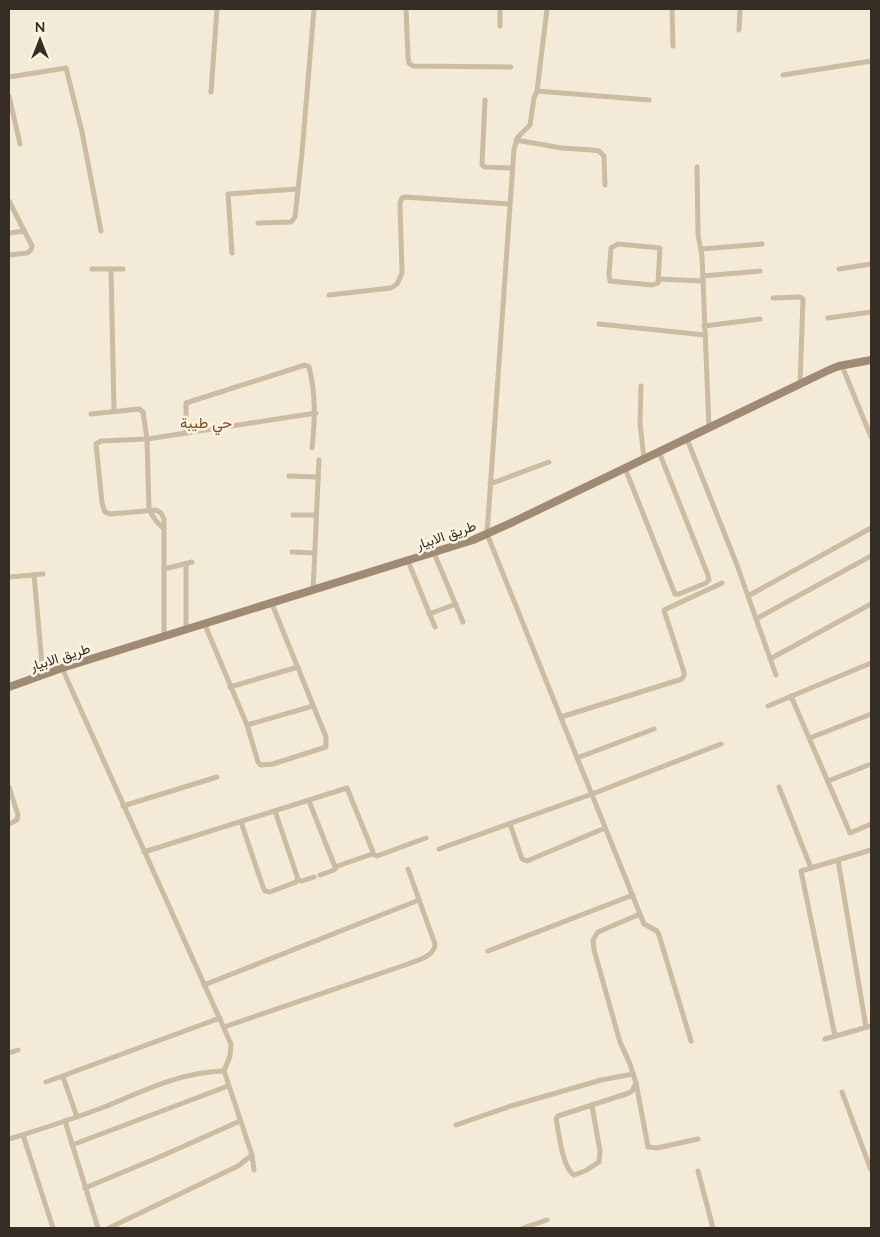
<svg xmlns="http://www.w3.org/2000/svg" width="880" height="1237" font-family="Mulish,Vazirmatn,sans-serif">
  <rect width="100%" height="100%" fill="#f3ead7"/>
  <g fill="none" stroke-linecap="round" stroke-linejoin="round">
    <g stroke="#ccbca2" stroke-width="5">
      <polyline points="406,9 408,58 409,63 413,66 511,67"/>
      <polyline points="500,9 500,26"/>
      <polyline points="547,9 537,91 534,98 530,125 518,137 514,149 487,534 644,924 657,931 659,935 691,1041"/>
      <polyline points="672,9 673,46"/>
      <polyline points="739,30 740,9"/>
      <polyline points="783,75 871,61"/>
      <polyline points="9,77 66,68 82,132 101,231"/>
      <polyline points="537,91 649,100"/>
      <polyline points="211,92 217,9"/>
      <polyline points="9,96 20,144"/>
      <polyline points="485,100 482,165 485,167 512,168"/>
      <polyline points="516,140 562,148 592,150 599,151 604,156 605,185"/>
      <polyline points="697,167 698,235 702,256 709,428"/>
      <polyline points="9,201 32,246 31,250 27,253 9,255"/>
      <polyline points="258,223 291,222 295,217 302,153 314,9"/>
      <polyline points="9,233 24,231"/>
      <polygon points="618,244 660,248 658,283 652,285 610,281 609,275 611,248"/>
      <polyline points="702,249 762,244"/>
      <polyline points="232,253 228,194 297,189"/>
      <polyline points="92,269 123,269"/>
      <polyline points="111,269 114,411"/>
      <polyline points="839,269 871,264"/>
      <polyline points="703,276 760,271"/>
      <polyline points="659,279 703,281"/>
      <polyline points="329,295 391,288 397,284 402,273 400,203 402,198 404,197 509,204"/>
      <polyline points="773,298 800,297 803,299 800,384"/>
      <polyline points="828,318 871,312"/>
      <polyline points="599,324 705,335"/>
      <polyline points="704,326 760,319"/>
      <polyline points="842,366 871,437"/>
      <polyline points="641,386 640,423 644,459"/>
      <polyline points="91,414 139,409 143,412 147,439 149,510 156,521 164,529"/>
      <path d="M186,433V403L305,365L309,367C316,394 315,420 312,448"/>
      <polyline points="687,439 737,565 776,675"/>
      <polyline points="625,468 675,594 679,594 706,583 709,580 708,575 659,452"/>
      <polyline points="289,476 318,477"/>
      <polyline points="490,484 549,462"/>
      <polyline points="293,515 316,515"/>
      <polyline points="292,552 315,553"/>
      <polyline points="434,553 463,622"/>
      <polyline points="408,561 435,627"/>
      <polyline points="164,569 192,562"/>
      <polyline points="34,575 43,675"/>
      <polyline points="9,577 43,574"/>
      <polyline points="313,591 319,460"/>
      <polyline points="748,596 871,528"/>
      <polyline points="429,614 456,604"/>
      <polyline points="756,619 871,556"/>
      <polyline points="205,625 247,725 258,762 261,765 273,764 323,748 326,747 326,737 272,604"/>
      <polyline points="186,630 186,565"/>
      <polyline points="164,637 164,519 161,513 156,510 110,514 105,512 102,503 96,444 101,441 147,439 316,413"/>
      <polyline points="770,659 871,604"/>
      <polyline points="62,668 231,1044 230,1056 224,1071 252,1155 254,1170"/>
      <polyline points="230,687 298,667"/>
      <polyline points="791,696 850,833 871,824"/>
      <polyline points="768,706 871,663"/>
      <polyline points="561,717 682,679 684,675 684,672 664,610 722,583"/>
      <polyline points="247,725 313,706"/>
      <polyline points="810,738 871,714"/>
      <polyline points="577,758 654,729"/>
      <polyline points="828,781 871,764"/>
      <polyline points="9,787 18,815 17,820 9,824"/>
      <polyline points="779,787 811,868"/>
      <polyline points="123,806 217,777"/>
      <polyline points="241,822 263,887 265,891 270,892 296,882 298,879 275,811"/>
      <polyline points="510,824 522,859 527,861 605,828"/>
      <polyline points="439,849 592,794 721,744"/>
      <polyline points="144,852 347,788 373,852 372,854 335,867 309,801"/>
      <polyline points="372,854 377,856 426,838"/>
      <polyline points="838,860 866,1027"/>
      <polyline points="320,875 334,870 336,868"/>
      <polyline points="297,880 302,881 314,877"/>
      <polyline points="640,914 598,932 593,940 594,950 620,1042 630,1064 636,1083 648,1147 657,1148 698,1139"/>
      <polyline points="488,951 633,895"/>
      <polyline points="204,985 419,900"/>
      <path d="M224,1027L408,964C418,960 435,956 435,944L408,869"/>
      <polyline points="835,1036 801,871 871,850"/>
      <polyline points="825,1039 871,1026"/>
      <polyline points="9,1053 18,1050"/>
      <polyline points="63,1077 77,1117"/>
      <polyline points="46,1082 220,1018"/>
      <polyline points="842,1092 871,1170"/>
      <path d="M592,1106L600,1151L599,1162L585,1171L574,1175C562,1168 559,1132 556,1119L558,1116L629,1093L632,1091L636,1083"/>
      <polyline points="65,1121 98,1228"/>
      <polyline points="456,1125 511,1106 577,1087 601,1080 633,1074"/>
      <polyline points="23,1135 53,1228"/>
      <path d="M9,1139C42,1129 75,1118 107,1106C146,1090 181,1072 224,1071"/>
      <polyline points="72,1145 228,1086"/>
      <polyline points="698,1171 713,1228"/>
      <polyline points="85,1188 164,1155 240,1121"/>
      <polyline points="109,1228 238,1166 252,1155"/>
      <polyline points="523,1228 547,1220"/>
    </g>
    <polyline stroke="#9f8a73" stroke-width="8" points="9,687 62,668 473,540 513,522 829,370 839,366 871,360"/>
  </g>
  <g text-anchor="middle" stroke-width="5" stroke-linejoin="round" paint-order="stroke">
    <g font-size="14" fill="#362d25" stroke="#fbf4e3">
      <text transform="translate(446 535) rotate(-19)" y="5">طريق الابيار</text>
      <text transform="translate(60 657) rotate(-18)" y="5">طريق الابيار</text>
    </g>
    <g font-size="15" fill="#8b4517" stroke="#fbf4e3">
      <text x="206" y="428">حي طيبة</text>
    </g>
  </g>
  <rect width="880" height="1237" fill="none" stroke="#362d25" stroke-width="20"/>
  <g transform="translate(40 40)" stroke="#fbf4e3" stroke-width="4" paint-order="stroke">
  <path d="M0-4L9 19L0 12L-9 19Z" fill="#362d25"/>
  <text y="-8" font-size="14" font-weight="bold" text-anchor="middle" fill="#362d25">N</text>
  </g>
</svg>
